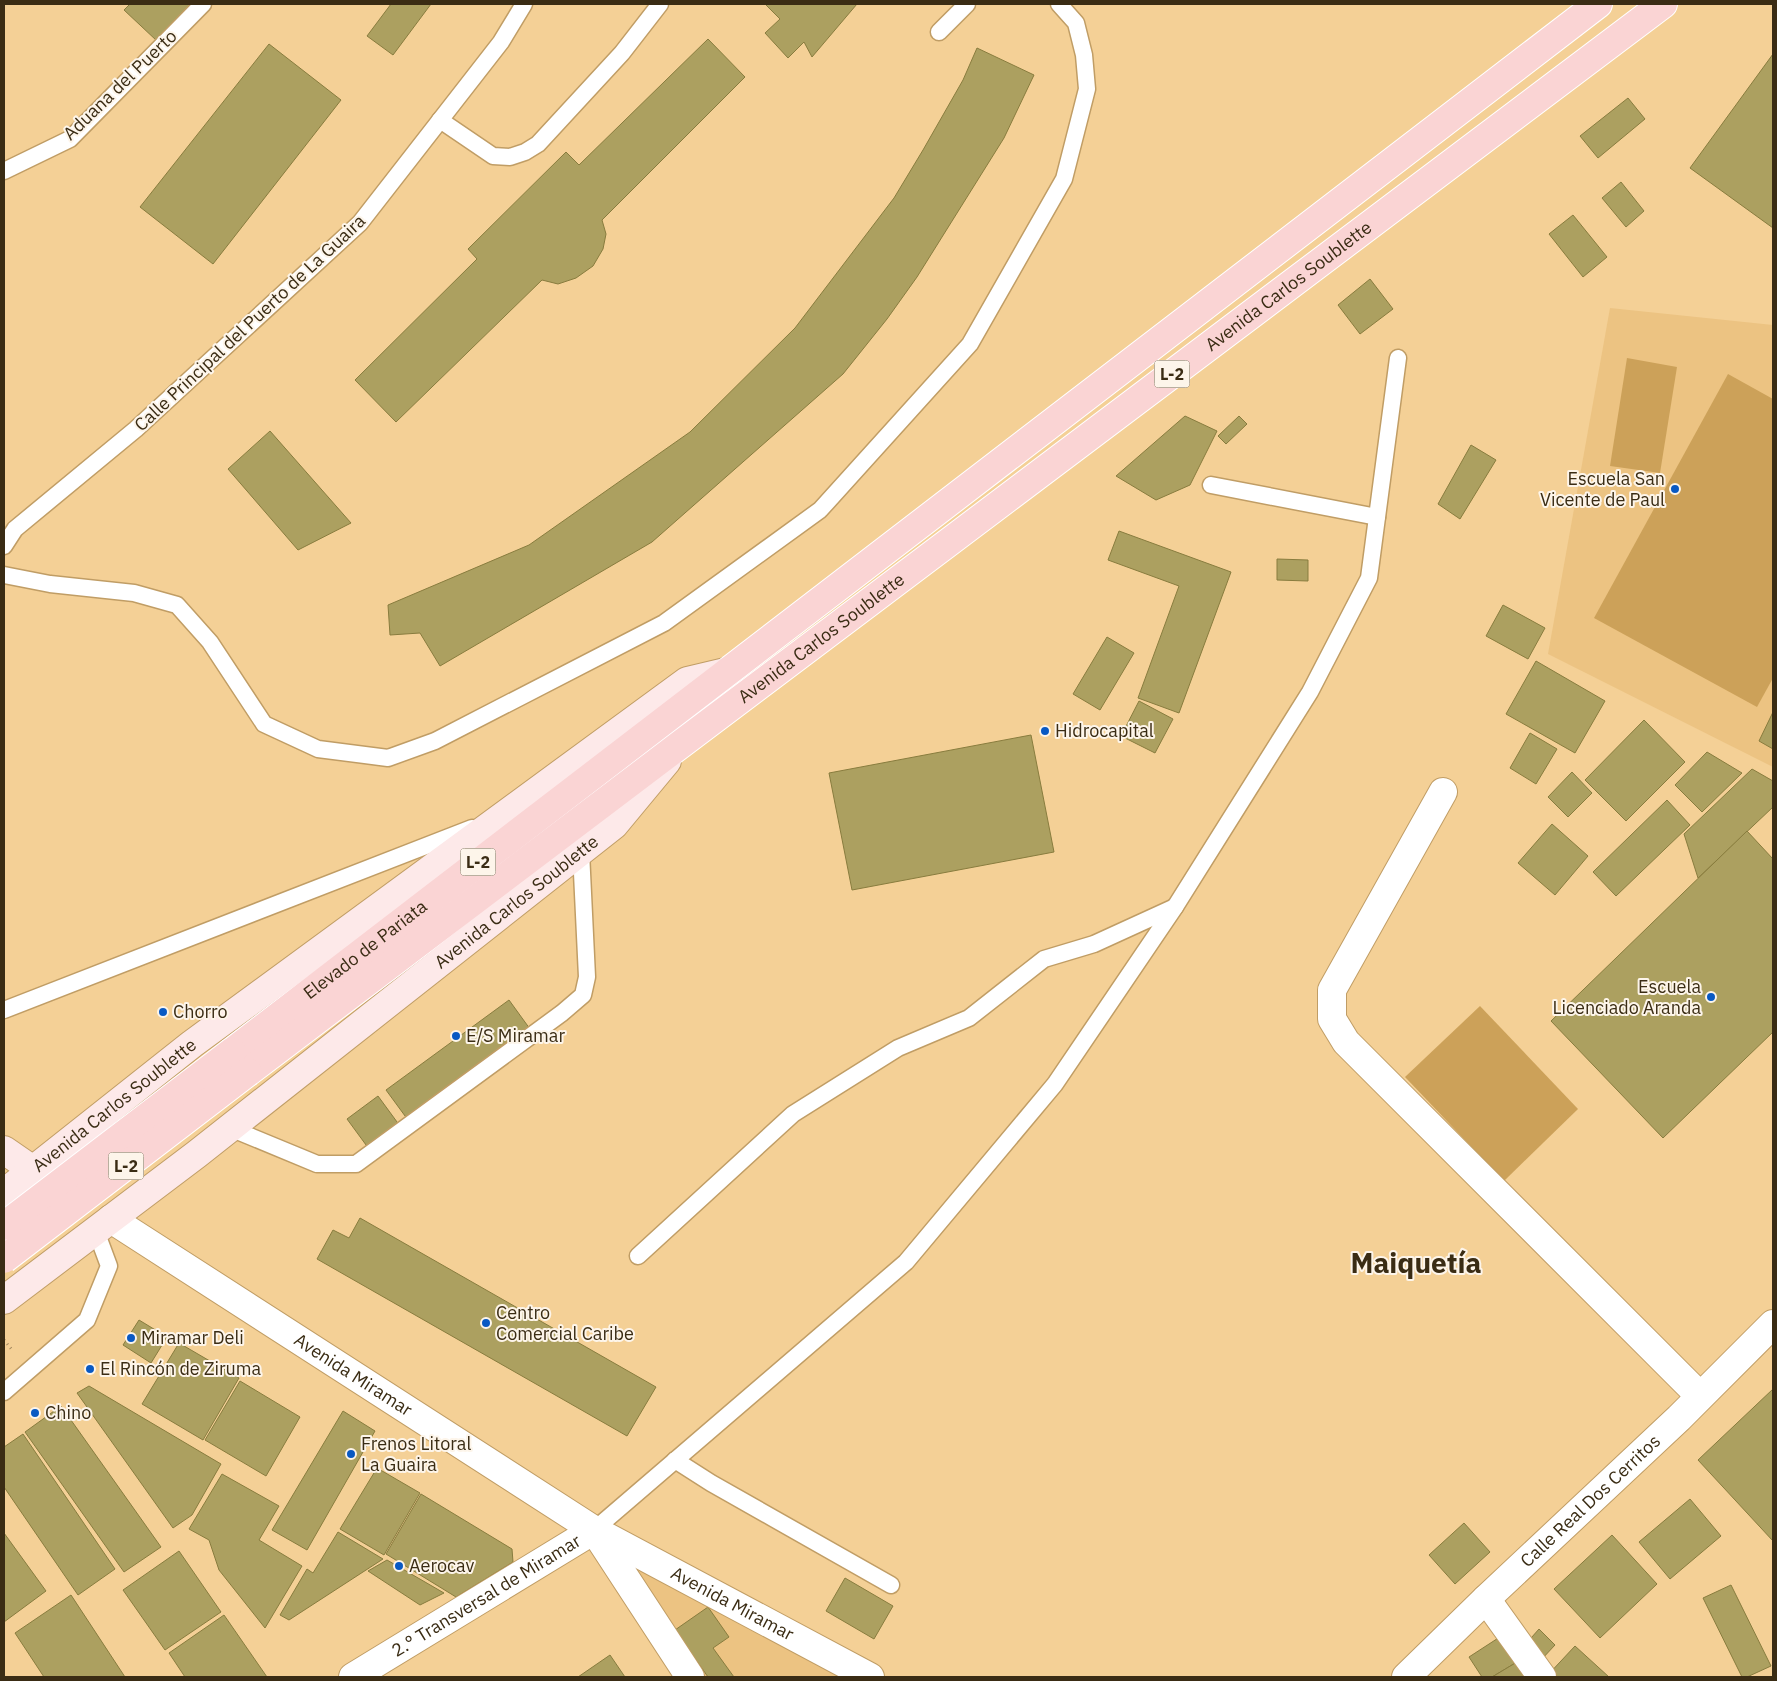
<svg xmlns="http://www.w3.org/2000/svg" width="1777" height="1681" font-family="'IBM Plex Sans',sans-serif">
  <rect width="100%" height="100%" fill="#f4d096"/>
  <g fill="#ecc382">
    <polygon points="1610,308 1773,325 1773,767 1548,654"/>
    <polygon points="607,1544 846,1677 695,1677"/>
  </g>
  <g fill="#cca159">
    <polygon points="1627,358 1677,367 1660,473 1610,466"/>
    <polygon points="1728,374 1773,399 1773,678 1757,707 1594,618"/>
    <polygon points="1480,1006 1578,1109 1504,1181 1405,1077"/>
  </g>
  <g fill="#aca060" stroke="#887c3e">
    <polygon points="130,4 193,4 157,41 124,10"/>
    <polygon points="391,4 431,4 393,55 367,36"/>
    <polygon points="765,4 857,4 812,57 804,42 788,58 765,33 780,19"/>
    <polygon points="708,39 745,77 602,220 606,234 603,249 593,266 576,278 558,284 542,280 396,422 355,380 477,259 468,249 566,152 579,165"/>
    <polygon points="269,44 341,100 213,264 140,207"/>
    <polygon points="977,48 1034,75 1004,138 917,277 887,319 843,374 652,542 440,666 420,633 390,635 388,605 529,545 690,432 795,328 894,198 923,150 963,80"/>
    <polygon points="1773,54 1773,228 1690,168"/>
    <polygon points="1628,98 1645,119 1598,158 1580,136"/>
    <polygon points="1621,182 1644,211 1626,227 1602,198"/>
    <polygon points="1573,215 1607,257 1583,277 1549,234"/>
    <polygon points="1370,279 1393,309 1360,334 1338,305"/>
    <polygon points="1185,416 1217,431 1190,485 1156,500 1116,476"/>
    <polygon points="1239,416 1247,424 1226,444 1218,436"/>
    <polygon points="270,431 351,523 298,550 228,469"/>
    <polygon points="1471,445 1496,460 1460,519 1438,504"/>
    <polygon points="1119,531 1231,572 1179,713 1138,698 1179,586 1108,560"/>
    <polygon points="1277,559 1308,560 1308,581 1277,580"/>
    <polygon points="1503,605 1545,628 1528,659 1486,636"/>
    <polygon points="1107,637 1134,653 1100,710 1073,694"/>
    <polygon points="1536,661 1605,701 1575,753 1506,714"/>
    <polygon points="1139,701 1173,719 1155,753 1121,736"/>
    <polygon points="1773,712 1773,749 1759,741"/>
    <polygon points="1644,720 1685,762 1626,821 1585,780"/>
    <polygon points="1530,733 1557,749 1536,784 1510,768"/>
    <polygon points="1031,735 1054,852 852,890 829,773"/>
    <polygon points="1707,752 1742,773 1702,812 1675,785"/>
    <polygon points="1752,769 1773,781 1773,807 1698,878 1684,834"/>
    <polygon points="1572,772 1592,793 1568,817 1548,797"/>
    <polygon points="1667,800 1690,825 1616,896 1593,872"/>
    <polygon points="1552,824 1588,856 1555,895 1518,863"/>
    <polygon points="1747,831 1773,859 1773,1032 1663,1138 1551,1021"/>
    <polygon points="509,1000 530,1029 408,1120 386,1090"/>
    <polygon points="378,1096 400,1126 369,1149 347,1119"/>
    <polygon points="360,1218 656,1387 627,1436 317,1259 333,1230 349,1238"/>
    <polygon points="139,1320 167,1337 151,1363 123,1345"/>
    <polygon points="179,1343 239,1378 203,1440 142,1404"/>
    <polygon points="240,1381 300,1417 266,1476 205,1440"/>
    <polygon points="89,1386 221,1464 192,1515 173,1528 77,1393"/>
    <polygon points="1773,1389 1773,1541 1698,1460"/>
    <polygon points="61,1406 161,1547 124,1572 25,1432"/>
    <polygon points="343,1411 375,1431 307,1550 272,1530"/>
    <polygon points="23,1434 115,1569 78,1595 4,1487 4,1447"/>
    <polygon points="377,1468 420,1493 384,1555 340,1529"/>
    <polygon points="222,1474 279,1506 259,1540 302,1566 265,1628 219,1570 209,1540 189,1529"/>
    <polygon points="421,1494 512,1549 513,1562 456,1597 386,1554"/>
    <polygon points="1690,1499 1721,1536 1670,1579 1639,1542"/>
    <polygon points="1464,1523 1490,1552 1455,1584 1429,1555"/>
    <polygon points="338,1532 383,1559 289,1620 280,1615 307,1569 313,1573"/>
    <polygon points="4,1533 46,1591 4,1622"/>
    <polygon points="1612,1535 1657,1584 1600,1638 1554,1589"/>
    <polygon points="179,1551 221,1612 165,1650 123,1590"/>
    <polygon points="387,1560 444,1593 420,1605 368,1571"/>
    <polygon points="845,1578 893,1606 874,1639 826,1611"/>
    <polygon points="1731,1585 1771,1666 1747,1677 1742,1677 1703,1598"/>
    <polygon points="71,1595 125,1677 44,1677 15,1633"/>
    <polygon points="708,1607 729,1637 713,1648 734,1677 708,1677 675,1630"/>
    <polygon points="224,1615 267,1677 185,1677 169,1653"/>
    <polygon points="1539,1629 1555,1645 1540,1661 1524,1646"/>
    <polygon points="1506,1633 1522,1659 1492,1677 1482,1677 1469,1657"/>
    <polygon points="1575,1646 1609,1677 1546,1677"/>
    <polygon points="610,1655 625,1677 578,1677"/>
    <polygon points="1522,1659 1534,1677 1492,1677"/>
  </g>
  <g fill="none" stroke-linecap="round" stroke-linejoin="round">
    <defs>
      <g id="lane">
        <polyline points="939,32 967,4"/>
        <polyline points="440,120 493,156 510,157 525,152 538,144 622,53 660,4"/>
        <polyline points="4,171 70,139 203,4"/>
        <polyline points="1211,485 1377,517"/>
        <polyline points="4,546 15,529 136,429 360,223 501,42 524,4"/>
        <polyline points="4,575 50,584 134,593 177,605 210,642 264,724 318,749 388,758 435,741 664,623 820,510 970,344 1064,179 1087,89 1084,55 1076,23 1059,4"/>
        <polyline points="4,1010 472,828"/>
        <polyline points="230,1128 317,1164 356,1164 562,1013 583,995 587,977 581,852"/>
        <polyline points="638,1256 793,1114 898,1048 969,1018 1044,959 1094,944 1175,907"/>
        <polyline points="4,1392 87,1320 109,1266 96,1231"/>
        <polyline points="675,1460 711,1483 891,1585"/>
        <polyline points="594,1530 906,1262 1055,1084 1175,907 1310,692 1369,578 1398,358"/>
      </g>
      <g id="street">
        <polyline points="1443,792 1332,990 1332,1019 1346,1042 1700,1396"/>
        <path id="s1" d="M111,1219L594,1530L690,1677"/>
        <polyline points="1486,1599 1542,1677"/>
        <path id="s2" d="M353,1677L594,1530L870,1677"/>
        <path id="s3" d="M1406,1677L1486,1599L1679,1418L1773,1324"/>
      </g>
      <g id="secondary">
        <polyline points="4,1150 46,1179"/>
        <path id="s4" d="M4,1193L192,1044L687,681L725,672"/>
        <path id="s5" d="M4,1300L197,1154L614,825L667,761"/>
      </g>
      <g id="primary">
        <path id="s6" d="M232,1052L1598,4"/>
        <path id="s7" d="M248,1072L681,744L1663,4"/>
      </g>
    </defs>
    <use href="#lane" stroke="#c09d65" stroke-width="19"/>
    <use href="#street" stroke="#c09d65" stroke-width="30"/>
    <use href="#secondary" stroke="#c09d65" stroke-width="30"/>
    <use href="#primary" stroke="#fff" stroke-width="30"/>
    <polyline stroke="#a4895e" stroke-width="3" stroke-dasharray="1 4" stroke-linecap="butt" points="4,1340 13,1351"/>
    <use href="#lane" stroke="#fff" stroke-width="16"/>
    <use href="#street" stroke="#fff" stroke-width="28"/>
    <use href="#secondary" stroke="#fde9e9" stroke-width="28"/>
    <use href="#primary" stroke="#fad4d4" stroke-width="28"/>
    <defs>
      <g id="primary-bridge">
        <polyline points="4,1226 232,1052"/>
        <polyline points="4,1259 248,1072"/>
      </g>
    </defs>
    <use href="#primary-bridge" stroke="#fff" stroke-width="30" stroke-linecap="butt"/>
    <use href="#primary-bridge" stroke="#fad4d4" stroke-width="28"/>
  </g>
  <g fill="#0959c3" stroke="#fdf5ea" stroke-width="2">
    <circle cx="1675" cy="489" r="5"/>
    <circle cx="1045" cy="731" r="5"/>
    <circle cx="1711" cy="997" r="5"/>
    <circle cx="163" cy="1012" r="5"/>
    <circle cx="456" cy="1036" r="5"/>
    <circle cx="486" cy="1323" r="5"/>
    <circle cx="131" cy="1338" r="5"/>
    <circle cx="90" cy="1369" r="5"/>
    <circle cx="35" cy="1413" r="5"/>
    <circle cx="351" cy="1454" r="5"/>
    <circle cx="399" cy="1566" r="5"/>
  </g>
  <g text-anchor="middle" stroke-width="4" stroke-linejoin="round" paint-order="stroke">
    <g fill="#fdf5ea" stroke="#746854" stroke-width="1">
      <rect x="1154.5" y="360.5" width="35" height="27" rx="4"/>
      <rect x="460.5" y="848.5" width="35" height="27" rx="4"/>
      <rect x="108.5" y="1152.5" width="35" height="27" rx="4"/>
    </g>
    <g font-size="16" font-weight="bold" fill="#3a2c14">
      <text x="1172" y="380">L-2</text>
      <text x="478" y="868">L-2</text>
      <text x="126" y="1172">L-2</text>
    </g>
    <g font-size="18" fill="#3a2c14" stroke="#fdf5ea">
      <text transform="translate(120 85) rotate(-44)" y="6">Aduana del Puerto</text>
      <text dy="6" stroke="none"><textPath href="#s7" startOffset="1304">Avenida Carlos Soublette</textPath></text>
      <text transform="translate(250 323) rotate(-43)" y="6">Calle Principal del Puerto de La Guaira</text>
      <text dy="6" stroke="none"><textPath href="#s7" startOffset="719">Avenida Carlos Soublette</textPath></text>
      <text dy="6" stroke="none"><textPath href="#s5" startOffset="649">Avenida Carlos Soublette</textPath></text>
      <text dy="6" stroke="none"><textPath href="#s6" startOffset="168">Elevado de Pariata</textPath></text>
      <text dy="6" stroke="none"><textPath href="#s4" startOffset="141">Avenida Carlos Soublette</textPath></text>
      <text dy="6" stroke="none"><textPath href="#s1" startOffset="288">Avenida Miramar</textPath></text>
      <text dy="6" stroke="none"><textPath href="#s3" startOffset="255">Calle Real Dos Cerritos</textPath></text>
      <text dy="6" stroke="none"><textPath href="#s2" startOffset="156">2.° Transversal de Miramar</textPath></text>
      <text dy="6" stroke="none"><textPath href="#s2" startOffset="439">Avenida Miramar</textPath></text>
    </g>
    <g font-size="18" fill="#3a2c14" stroke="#fdf5ea" text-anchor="start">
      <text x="1665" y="485" text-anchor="end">Escuela San<tspan x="1665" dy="21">Vicente de Paul</tspan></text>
      <text x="1055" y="737">Hidrocapital</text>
      <text x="1701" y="993" text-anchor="end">Escuela<tspan x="1701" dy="21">Licenciado Aranda</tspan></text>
      <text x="173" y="1018">Chorro</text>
      <text x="466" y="1042">E/S Miramar</text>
      <text x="496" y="1319">Centro<tspan x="496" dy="21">Comercial Caribe</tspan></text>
      <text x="141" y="1344">Miramar Deli</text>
      <text x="100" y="1375">El Rincón de Ziruma</text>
      <text x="45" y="1419">Chino</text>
      <text x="361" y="1450">Frenos Litoral<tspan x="361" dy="21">La Guaira</tspan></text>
      <text x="409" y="1572">Aerocav</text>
    </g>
    <g font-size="28" font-weight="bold" fill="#3a2c14" stroke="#fdf5ea">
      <text x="1416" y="1273">Maiquetía</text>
    </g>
  </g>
  <rect width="1777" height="1681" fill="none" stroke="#3a2c14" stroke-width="10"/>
</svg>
